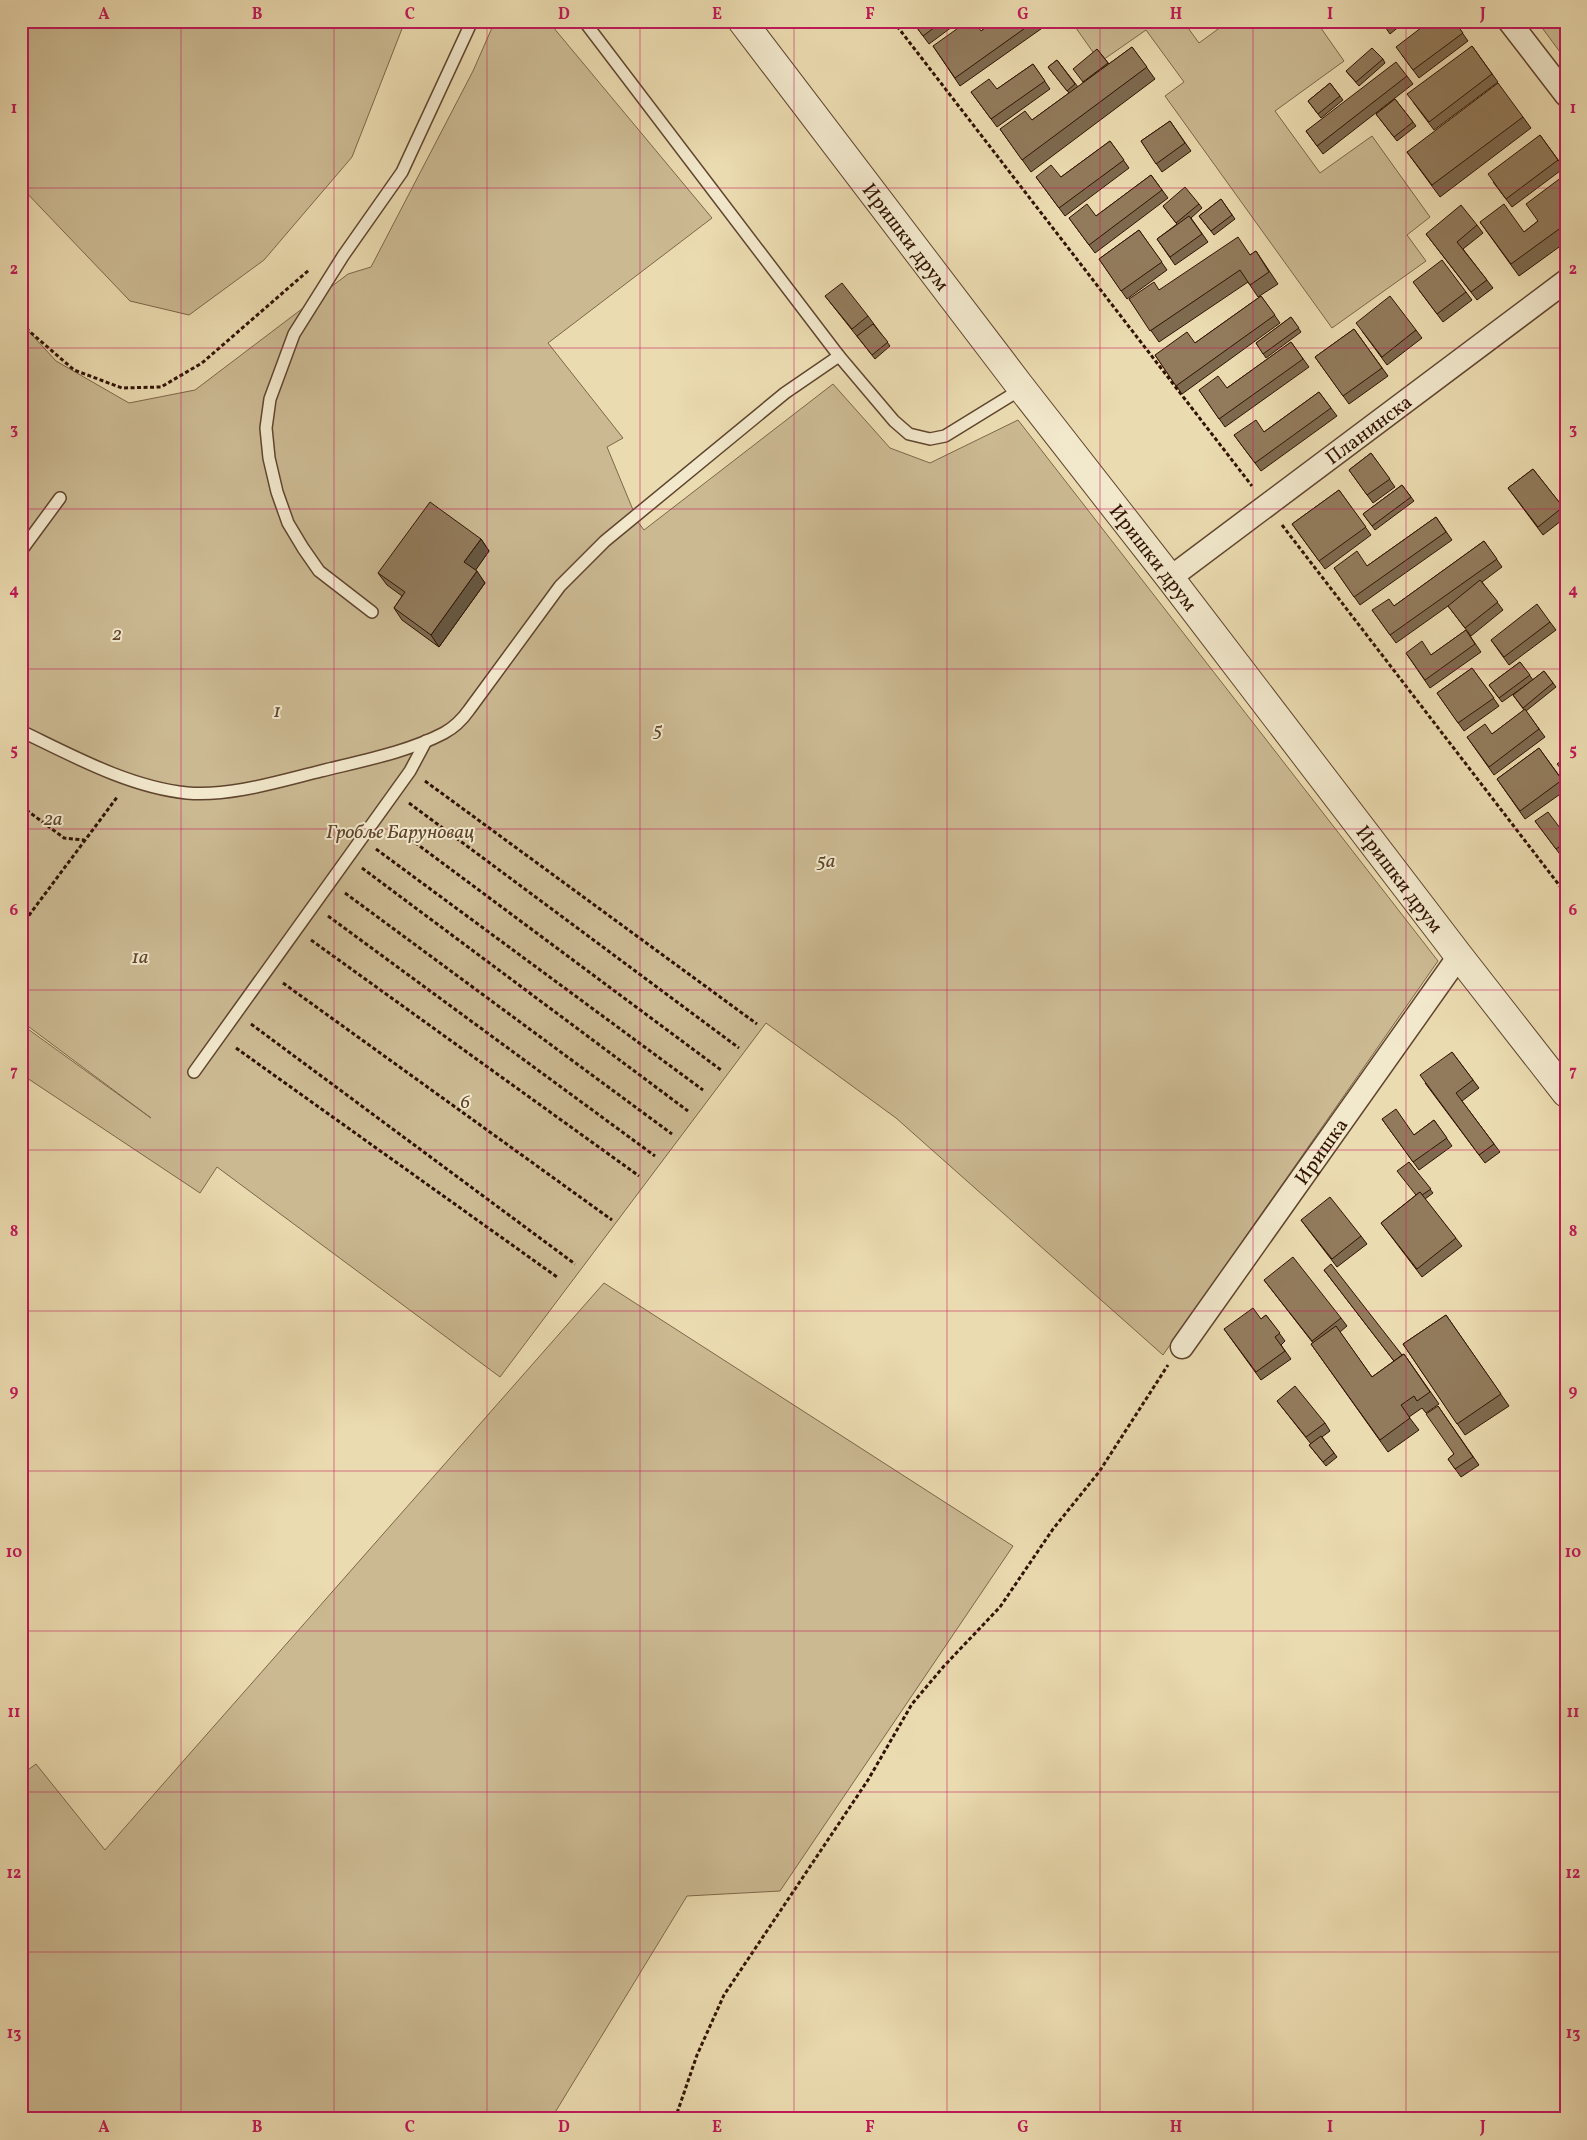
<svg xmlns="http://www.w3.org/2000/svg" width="1587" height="2140" font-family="Vollkorn,serif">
  <rect width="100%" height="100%" fill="#ebdbb0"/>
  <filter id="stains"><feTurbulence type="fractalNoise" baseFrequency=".004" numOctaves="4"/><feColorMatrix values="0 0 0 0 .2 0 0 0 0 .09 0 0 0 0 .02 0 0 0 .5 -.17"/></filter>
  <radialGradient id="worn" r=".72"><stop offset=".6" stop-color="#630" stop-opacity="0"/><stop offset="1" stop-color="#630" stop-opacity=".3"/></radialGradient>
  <g fill="#cbb992" stroke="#7e664a">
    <polygon points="21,21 405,21 352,157 264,260 189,315 130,301 21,187"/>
    <polygon points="495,21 548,21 712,218 548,343 623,438 607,447 638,522 644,530 833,384 890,448 930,463 1018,420 1438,961 1163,1355 896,1118 766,1023 500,1377 217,1167 200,1193 21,1074 21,1024 151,1118 21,1021 21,323 56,361 129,403 195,390 348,274 371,267 473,71"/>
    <polygon points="1071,21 1183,21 1199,43 1229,21 1316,21 1344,61 1275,111 1320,173 1372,136 1430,217 1407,235 1426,261 1332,328 1165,96 1184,82 1146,30 1100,62"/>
    <polygon points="1537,21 1566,21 1566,60"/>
    <polygon points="604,1283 1013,1546 780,1891 687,1896 551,2119 21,2119 21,1775 36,1764 105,1850"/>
  </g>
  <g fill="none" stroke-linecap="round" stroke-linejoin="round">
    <defs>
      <g id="service">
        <polyline points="584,21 839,356 894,421 909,434 930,439 945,436 1010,396 1019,386"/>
        <polyline points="21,551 60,498"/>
        <polyline points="372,612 319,571 303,548 288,523 277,492 269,458 266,428 270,399 294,334 343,256 402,172 472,21"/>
        <path d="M21,731C73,756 129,787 187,793C229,797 280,781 321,771C361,761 408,752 444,733C455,727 462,720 469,710L560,586L605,541L785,393L839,356"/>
        <polyline points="194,1072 410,771 426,741"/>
      </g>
      <g id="minor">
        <polyline points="1509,21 1566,95"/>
        <path id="s1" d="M1170,578L1566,281"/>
        <path id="s2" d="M1182,1347L1459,956"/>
      </g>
      <g id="tertiary">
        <path id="s3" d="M742,21L1020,386L1170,578L1459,956L1566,1093"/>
      </g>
    </defs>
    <use href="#service" stroke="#60452e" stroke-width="14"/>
    <use href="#minor" stroke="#60452e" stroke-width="25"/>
    <use href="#tertiary" stroke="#60452e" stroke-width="30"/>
    <g stroke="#311302" stroke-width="3" stroke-dasharray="4 2.5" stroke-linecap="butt">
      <polyline points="893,21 1252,486"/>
      <polyline points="21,324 74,370 122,388 161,387 202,363 309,270"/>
      <polyline points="1282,525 1566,894"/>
      <polyline points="425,781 757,1024"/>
      <polyline points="409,803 739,1048"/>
      <polyline points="21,806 64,838 84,840"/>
      <polyline points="394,827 721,1070"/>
      <polyline points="376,849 703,1090"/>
      <polyline points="362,868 688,1111"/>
      <polyline points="345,893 672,1134"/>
      <polyline points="328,916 655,1156"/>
      <polyline points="21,926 118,796"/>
      <polyline points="311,940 639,1176"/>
      <polyline points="283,983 612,1220"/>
      <polyline points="251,1024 575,1264"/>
      <polyline points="236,1048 557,1277"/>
      <polyline points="675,2119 697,2055 724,1995 868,1780 912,1704 944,1666 1000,1607 1053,1529 1099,1472 1168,1365"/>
    </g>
    <use href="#service" stroke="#f2e8cc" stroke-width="11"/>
    <use href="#minor" stroke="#f2e8cc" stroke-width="22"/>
    <use href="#tertiary" stroke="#f2e8cc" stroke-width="28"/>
  </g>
  <g fill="#7e6a4f" stroke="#311302">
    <polygon points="912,21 960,21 929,44"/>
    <polygon points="994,21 1046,21 1048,24 960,86 933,46 981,31"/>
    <polygon points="1381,21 1406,21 1390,34"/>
    <polygon points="1454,21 1468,41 1419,78 1402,55"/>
    <polygon points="1472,46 1498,82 1434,130 1413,102"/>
    <polygon points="1132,47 1155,79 1031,172 1000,129 1032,120 1069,93 1048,67 1057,60 1078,87 1083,83 1097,49 1109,64"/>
    <polygon points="1383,59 1385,63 1359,86 1346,71"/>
    <polygon points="1033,64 1050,89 997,127 971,92 997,89"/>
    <polygon points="1407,76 1413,84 1323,154 1306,131"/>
    <polygon points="1330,83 1343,100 1321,118 1308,101"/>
    <polygon points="1395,99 1416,126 1397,141 1376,114"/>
    <polygon points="1523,117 1531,128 1440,197 1407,152"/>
    <polygon points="1170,121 1191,151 1162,172 1141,141"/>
    <polygon points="1540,135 1564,168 1512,207 1493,182"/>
    <polygon points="1110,141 1129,168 1065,216 1036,177 1061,177"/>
    <polygon points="1566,174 1566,242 1519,276 1480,222 1524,232 1538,221"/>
    <polygon points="1151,175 1168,198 1095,253 1069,218 1096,216"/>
    <polygon points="1221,199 1235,219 1214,235 1199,216"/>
    <polygon points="1199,204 1202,208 1191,218 1208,242 1175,265 1157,239 1177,224 1163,206"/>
    <polygon points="1477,225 1483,233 1463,249 1493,288 1477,300 1426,234"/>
    <polygon points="1139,230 1167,270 1127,299 1099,259"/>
    <polygon points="1256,251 1278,284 1258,297 1248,282 1159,342 1129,299 1159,290 1250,255"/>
    <polygon points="1419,290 1466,292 1472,300 1443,322"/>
    <polygon points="825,296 868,316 890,346 875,359"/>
    <polygon points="1261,296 1280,323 1182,394 1155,355 1195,343"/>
    <polygon points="1291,317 1301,332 1266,358 1256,343"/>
    <polygon points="1354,329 1388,376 1349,404 1315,357"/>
    <polygon points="1416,330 1422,338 1387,365 1362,331"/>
    <polygon points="1291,342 1309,367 1225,427 1199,390 1227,388"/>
    <polygon points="1319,392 1337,416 1261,471 1234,435 1264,432"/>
    <polygon points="1371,453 1395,487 1373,503 1349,470"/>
    <polygon points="1533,469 1566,511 1566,517 1543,535 1508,488"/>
    <polygon points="1402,485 1414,501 1375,530 1363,514"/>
    <polygon points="1339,490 1371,535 1325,569 1292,524"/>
    <polygon points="1436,517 1452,540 1360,605 1334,568 1367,566"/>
    <polygon points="481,539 489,551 475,570 485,583 439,647 402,620 394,608 402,596 387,585 378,573"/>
    <polygon points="1484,541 1502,567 1482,582 1503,610 1471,636 1448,606 1396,643 1372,610 1394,606"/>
    <polygon points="1550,622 1556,630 1509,665 1491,640"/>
    <polygon points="1466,630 1481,652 1430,688 1406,653 1431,655"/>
    <polygon points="1520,662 1533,680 1502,702 1489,685"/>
    <polygon points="1472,668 1499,706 1464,731 1437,693"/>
    <polygon points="1544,671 1556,687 1526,711 1545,737 1494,775 1467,737 1492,734 1524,710 1513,695"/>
    <polygon points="1539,748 1566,785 1566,790 1525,819 1497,779"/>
    <polygon points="1535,821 1560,828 1566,823 1566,854 1562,857"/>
    <polygon points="1452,1052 1479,1088 1462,1101 1500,1152 1485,1163 1425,1083"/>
    <polygon points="1382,1119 1414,1135 1434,1120 1452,1146 1419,1170"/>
    <polygon points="1409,1162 1433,1193 1425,1199 1462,1246 1422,1277 1381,1223 1416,1195"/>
    <polygon points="1301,1220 1361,1236 1367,1244 1337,1267"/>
    <polygon points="1324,1270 1402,1355 1404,1354 1439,1404 1426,1413 1422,1408 1409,1417 1419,1430 1388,1452 1311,1344 1313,1343 1264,1280 1341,1318 1347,1326 1340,1332 1372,1377 1394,1361"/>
    <polygon points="1266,1315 1285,1341 1281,1345 1291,1359 1261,1380 1224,1329 1261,1319"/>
    <polygon points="1446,1315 1509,1406 1465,1435 1403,1344"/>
    <polygon points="1277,1401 1325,1423 1330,1431 1322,1437 1337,1457 1326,1466 1309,1445 1311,1444"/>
    <polygon points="1438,1406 1479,1465 1461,1477 1448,1459 1454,1454"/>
  </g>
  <g fill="#665640" stroke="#311302">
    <polygon points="481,539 489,551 473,574 464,562"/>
    <polygon points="477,571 485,583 439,647 431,635"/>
  </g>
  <g fill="#927b5c" stroke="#311302">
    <polygon points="912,21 943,21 923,36"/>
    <polygon points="968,21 974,21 981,31 994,21 1035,21 955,78 933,46"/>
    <polygon points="1381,21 1390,21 1384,26"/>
    <polygon points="1430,21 1454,21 1463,33 1413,70 1396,47"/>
    <polygon points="1472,46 1492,74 1429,122 1407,94"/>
    <polygon points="1132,47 1147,67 1022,160 1000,129 1025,111 1032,120"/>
    <polygon points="1372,48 1383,59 1356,82 1346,71"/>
    <polygon points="1097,49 1108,63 1083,82 1073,69"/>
    <polygon points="1057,60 1075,84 1067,91 1048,67"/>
    <polygon points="1396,62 1407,76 1317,146 1306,131"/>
    <polygon points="1033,64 1045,81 991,119 971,92 989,79 997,89"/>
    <polygon points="1330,83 1340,96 1318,114 1308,101"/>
    <polygon points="1498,83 1523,117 1432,185 1407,152"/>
    <polygon points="1395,99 1413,122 1394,137 1376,114"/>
    <polygon points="1170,121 1185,143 1156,164 1141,141"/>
    <polygon points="1540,135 1558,160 1506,199 1488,174"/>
    <polygon points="1110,141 1124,160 1059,208 1036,177 1051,165 1061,177"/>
    <polygon points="1566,174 1566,224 1511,264 1480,222 1504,204 1524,232 1538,221 1526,204"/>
    <polygon points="1151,175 1162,190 1089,245 1069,218 1087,204 1096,216"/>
    <polygon points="1185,187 1199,204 1176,223 1163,206"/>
    <polygon points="1221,199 1232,215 1211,231 1199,216"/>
    <polygon points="1461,205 1477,225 1457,242 1487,280 1471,292 1426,234"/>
    <polygon points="1189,216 1202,234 1170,257 1157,239"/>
    <polygon points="1139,230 1162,262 1121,291 1099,259"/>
    <polygon points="1238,237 1250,255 1256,251 1269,272 1250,285 1240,270 1150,331 1129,299 1154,282 1159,290"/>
    <polygon points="1442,260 1466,292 1437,314 1413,282"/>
    <polygon points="842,283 868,316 852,329 825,296"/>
    <polygon points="1261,296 1275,315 1176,386 1155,355 1187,332 1195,343"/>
    <polygon points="1390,296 1416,330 1382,357 1356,323"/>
    <polygon points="1291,317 1299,328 1263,354 1256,343"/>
    <polygon points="873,324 888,342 872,355 857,336"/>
    <polygon points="1354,329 1382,368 1343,396 1315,357"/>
    <polygon points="1291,342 1303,359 1219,419 1199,390 1218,376 1227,388"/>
    <polygon points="1319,392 1331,408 1255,463 1234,435 1256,420 1264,432"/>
    <polygon points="1371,453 1390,479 1367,495 1349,470"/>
    <polygon points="1533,469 1563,507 1538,527 1508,488"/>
    <polygon points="1402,485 1411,497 1372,526 1363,514"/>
    <polygon points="1339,490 1366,527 1319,561 1292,524"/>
    <polygon points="430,502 481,539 464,562 477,571 431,635 394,608 405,592 378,573"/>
    <polygon points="1436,517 1446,532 1354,597 1334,568 1357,551 1367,566"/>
    <polygon points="1484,541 1497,559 1390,635 1372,610 1389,599 1394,606"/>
    <polygon points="1480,580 1498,602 1465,628 1448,606"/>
    <polygon points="1537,604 1550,622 1504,657 1491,640"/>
    <polygon points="1466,630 1475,644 1425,680 1406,653 1422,641 1431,655"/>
    <polygon points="1520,662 1530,675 1499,698 1489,685"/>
    <polygon points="1472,668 1494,698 1458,723 1437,693"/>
    <polygon points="1544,671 1553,683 1523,708 1513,695"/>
    <polygon points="1525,709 1539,729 1489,767 1467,737 1485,724 1492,734"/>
    <polygon points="1566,713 1566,722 1562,717"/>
    <polygon points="1539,748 1562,780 1520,811 1497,779"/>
    <polygon points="1566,757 1566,775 1557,764"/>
    <polygon points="1548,812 1560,828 1566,823 1566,842 1556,849 1535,821"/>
    <polygon points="1452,1052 1473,1080 1456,1093 1494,1144 1479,1155 1420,1075"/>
    <polygon points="1396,1109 1414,1135 1434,1120 1447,1138 1413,1162 1382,1119"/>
    <polygon points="1409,1162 1431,1189 1422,1195 1420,1192 1416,1195 1397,1171"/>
    <polygon points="1420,1192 1456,1238 1417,1269 1381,1223"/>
    <polygon points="1330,1197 1361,1236 1332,1259 1301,1220"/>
    <polygon points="1293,1257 1341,1318 1312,1341 1264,1280"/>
    <polygon points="1331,1264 1402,1355 1394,1361 1324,1270"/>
    <polygon points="1253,1308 1261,1319 1266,1315 1280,1333 1275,1337 1285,1351 1256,1372 1224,1329"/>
    <polygon points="1446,1315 1501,1394 1457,1424 1403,1344"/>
    <polygon points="1336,1326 1372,1377 1404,1354 1430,1392 1417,1401 1414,1396 1401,1405 1410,1418 1380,1440 1311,1344"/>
    <polygon points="1295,1386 1325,1423 1306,1437 1277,1401"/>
    <polygon points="1438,1406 1473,1457 1455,1469 1448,1459 1454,1454 1426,1414"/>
    <polygon points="1321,1436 1334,1453 1323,1462 1309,1445"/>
  </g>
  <path fill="none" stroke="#c2185b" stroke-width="1" stroke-opacity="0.55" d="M181,21V2119M334,21V2119M487,21V2119M640,21V2119M794,21V2119M947,21V2119M1100,21V2119M1253,21V2119M1406,21V2119M21,188H1566M21,348H1566M21,509H1566M21,669H1566M21,829H1566M21,990H1566M21,1150H1566M21,1311H1566M21,1471H1566M21,1631H1566M21,1792H1566M21,1952H1566"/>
  <g text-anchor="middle" stroke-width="4" stroke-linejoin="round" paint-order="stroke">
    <g font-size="20" fill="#311302" stroke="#f2e8cc">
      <text dy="7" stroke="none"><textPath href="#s3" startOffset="271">Иришки друм</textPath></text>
      <text dy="7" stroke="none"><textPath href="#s1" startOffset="248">Планинска</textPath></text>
      <text dy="7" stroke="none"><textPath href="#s3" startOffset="676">Иришки друм</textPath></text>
      <text dy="7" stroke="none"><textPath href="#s3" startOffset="1081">Иришки друм</textPath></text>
      <text dy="7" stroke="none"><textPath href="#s2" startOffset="240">Иришка</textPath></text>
    </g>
    <g font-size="20" font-style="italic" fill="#5f452d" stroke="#f2e8cc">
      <text x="117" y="640">2</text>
      <text x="277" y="717">1</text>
      <text x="658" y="736">5</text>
      <text x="53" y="825">2a</text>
      <text x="400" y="838">Гробље Баруновац</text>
      <text x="826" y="867">5a</text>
      <text x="140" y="963">1a</text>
      <text x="465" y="1108">6</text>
    </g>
  </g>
  <rect width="1587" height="2140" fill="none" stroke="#ebdbb0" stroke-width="55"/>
  <rect x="28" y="28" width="1532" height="2084" fill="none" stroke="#c2185b" stroke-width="2"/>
  <g font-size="16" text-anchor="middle" font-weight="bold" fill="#c2185b">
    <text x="104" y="19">A</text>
    <text x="257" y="19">B</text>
    <text x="410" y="19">C</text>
    <text x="564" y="19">D</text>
    <text x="717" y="19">E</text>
    <text x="870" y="19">F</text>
    <text x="1023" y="19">G</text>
    <text x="1176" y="19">H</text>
    <text x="1330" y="19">I</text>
    <text x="1483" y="19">J</text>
    <text x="14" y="113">1</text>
    <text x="1573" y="113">1</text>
    <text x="14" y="274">2</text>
    <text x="1573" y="274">2</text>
    <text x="14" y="434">3</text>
    <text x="1573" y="434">3</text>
    <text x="14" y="595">4</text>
    <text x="1573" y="595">4</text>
    <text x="14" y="755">5</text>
    <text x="1573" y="755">5</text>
    <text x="14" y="915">6</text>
    <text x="1573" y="915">6</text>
    <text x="14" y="1076">7</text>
    <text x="1573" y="1076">7</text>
    <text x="14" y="1236">8</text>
    <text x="1573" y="1236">8</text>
    <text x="14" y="1396">9</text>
    <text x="1573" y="1396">9</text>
    <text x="14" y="1557">10</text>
    <text x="1573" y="1557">10</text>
    <text x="14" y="1717">11</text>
    <text x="1573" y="1717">11</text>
    <text x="14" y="1878">12</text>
    <text x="1573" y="1878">12</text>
    <text x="14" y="2038">13</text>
    <text x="1573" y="2038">13</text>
    <text x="104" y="2132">A</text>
    <text x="257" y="2132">B</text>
    <text x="410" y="2132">C</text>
    <text x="564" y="2132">D</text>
    <text x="717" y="2132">E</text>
    <text x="870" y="2132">F</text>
    <text x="1023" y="2132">G</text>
    <text x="1176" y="2132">H</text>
    <text x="1330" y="2132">I</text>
    <text x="1483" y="2132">J</text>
  </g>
  <rect width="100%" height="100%" filter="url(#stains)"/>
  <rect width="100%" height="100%" fill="url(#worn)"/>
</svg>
